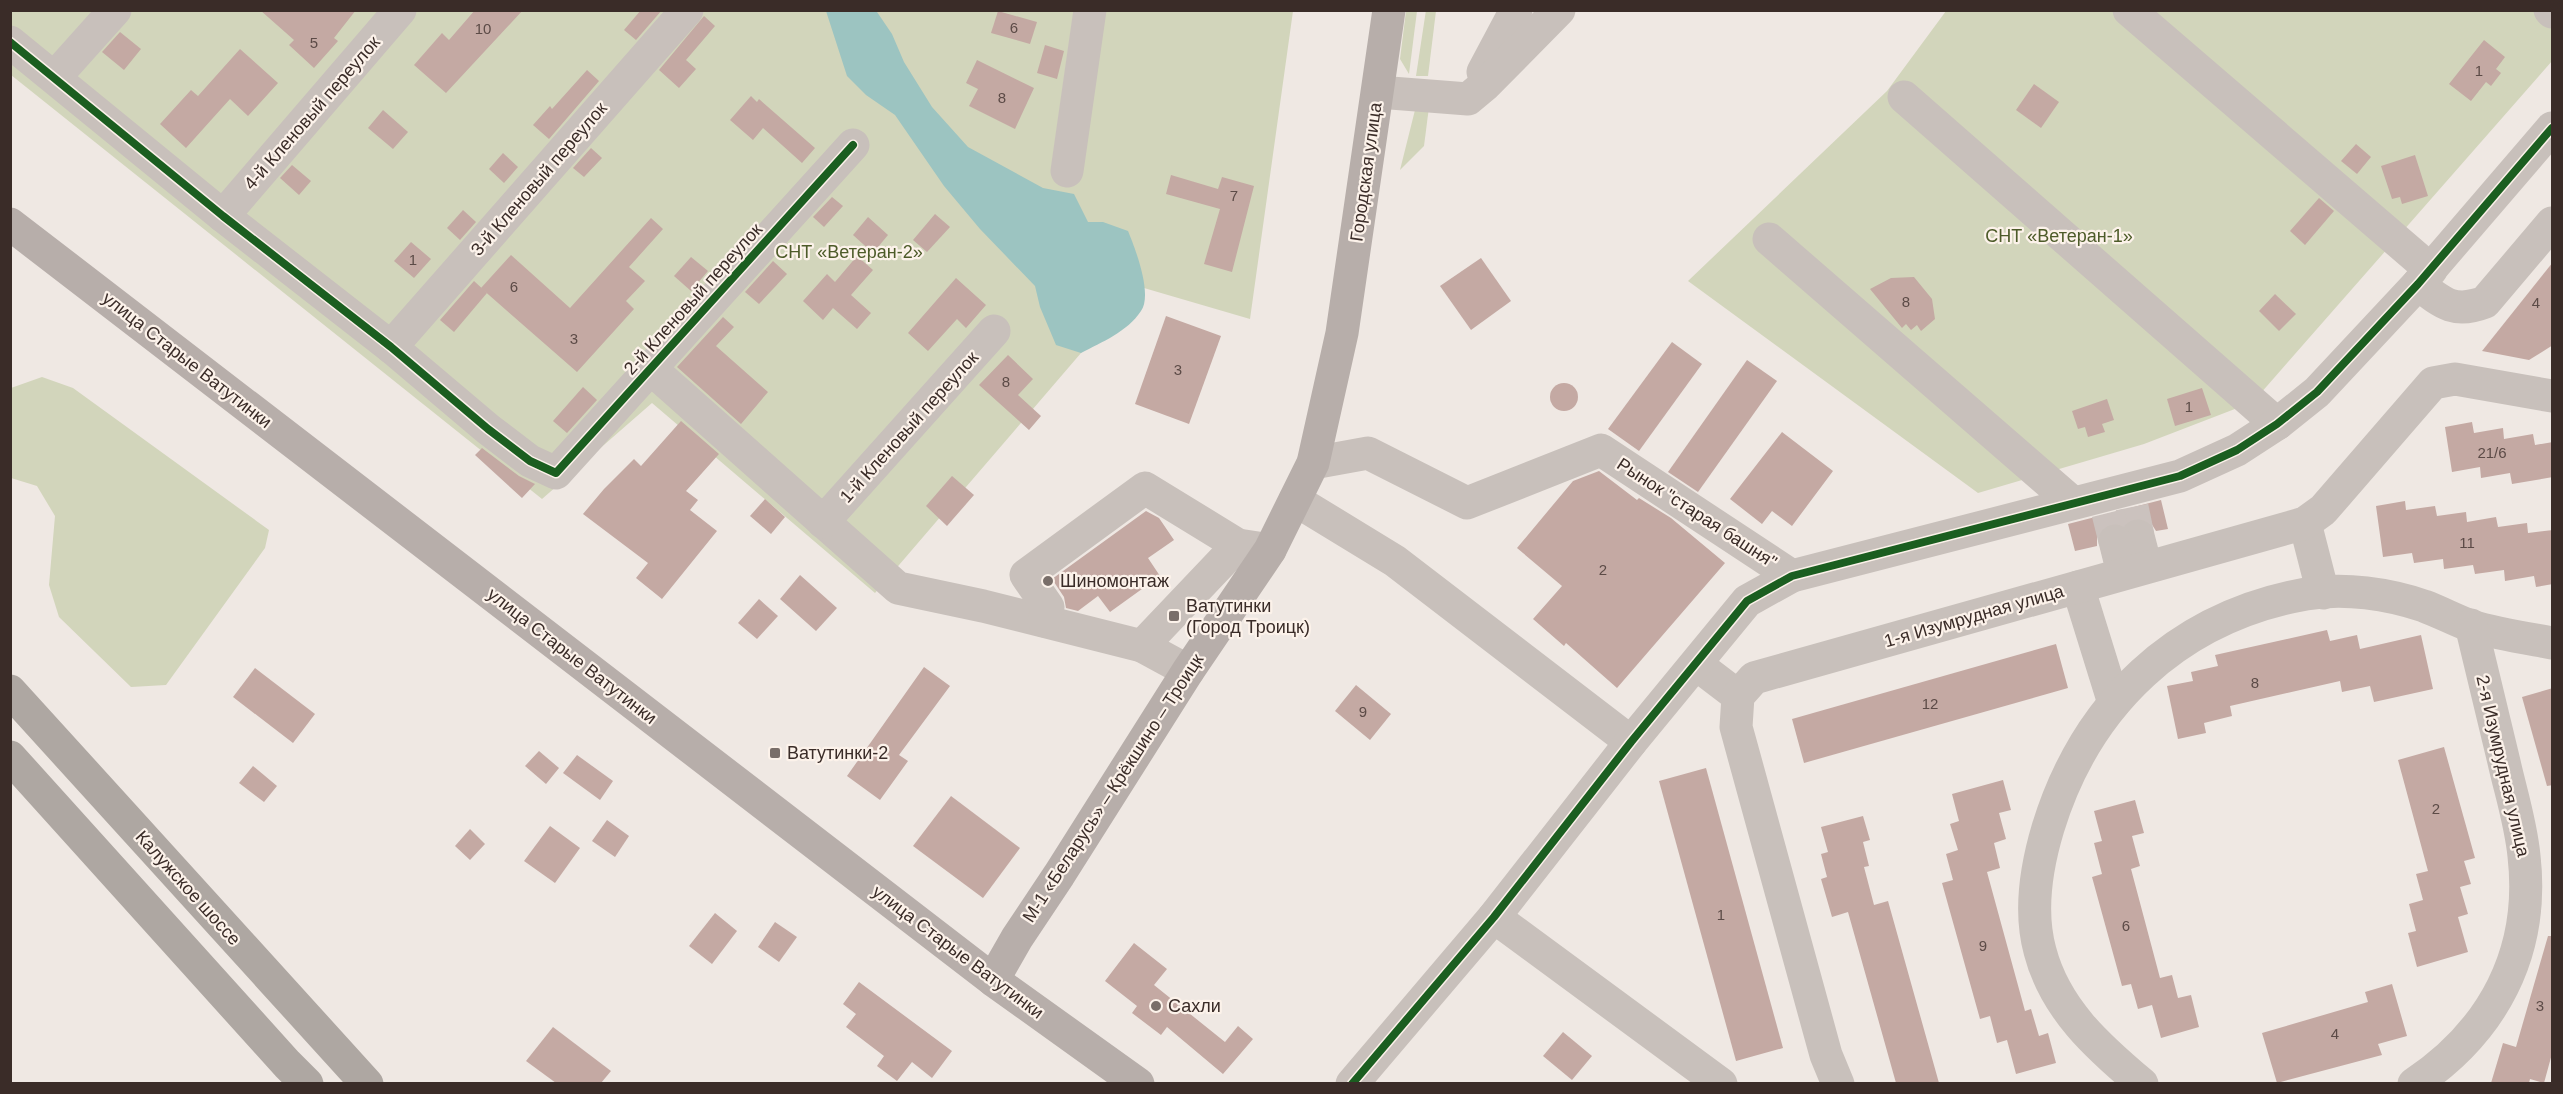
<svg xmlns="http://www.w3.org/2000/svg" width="2563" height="1094" font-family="Arial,sans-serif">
  <rect width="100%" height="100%" fill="#efe8e3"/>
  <g fill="#d2d5bb">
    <polygon points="1426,10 1436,11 1428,76 1416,76"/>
    <polygon points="10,11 1293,11 1250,319 1144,288 1081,353 875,593 652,403 542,499 11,75"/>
    <polygon points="1406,11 1417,11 1409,74 1400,59"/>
    <polygon points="1946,11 2552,11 2552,61 2253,402 2144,444 1978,493 1688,281 1887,91"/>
    <polygon points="1416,106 1429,107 1424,146 1400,170"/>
    <polygon points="42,377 73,388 269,530 265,548 166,685 131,687 59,617 49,585 55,516 37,486 11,478 11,388"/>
  </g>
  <path fill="#9cc4c1" d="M826,11L877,12L892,34L904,62L932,107L968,147L1043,188L1074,194L1088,222H1103L1128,231C1135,248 1153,294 1141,311C1127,332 1102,342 1081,353L1056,345L1040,307L1035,286L980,229L944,186L895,115L866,95L847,76Z"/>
  <g fill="#c4a9a3">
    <polygon points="260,10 356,10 334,38 338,41 314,68 289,45 294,40"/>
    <polygon points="475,10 523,10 446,93 414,65 442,33 449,40"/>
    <polygon points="641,10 662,10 636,40 624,30"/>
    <polygon points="998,11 1037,22 1030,44 991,33"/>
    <polygon points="704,16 715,26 686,60 696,69 679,88 659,70"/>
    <polygon points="120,32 141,49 124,70 102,52"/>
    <polygon points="2484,40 2505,57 2496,69 2501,73 2491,86 2486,82 2471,101 2449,84"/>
    <polygon points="1045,45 1064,51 1057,79 1037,73"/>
    <polygon points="240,49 278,83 248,116 230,99 186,148 160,124 191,90 198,96"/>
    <polygon points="977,60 1034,88 1015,129 969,106 978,89 966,83"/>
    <polygon points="587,70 599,81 549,139 533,125 550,106 552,109"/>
    <polygon points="2034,84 2059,102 2041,128 2016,110"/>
    <polygon points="751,96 757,102 759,99 815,148 802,163 763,128 753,140 730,120"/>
    <polygon points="383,110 408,132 393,149 368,128"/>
    <polygon points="2356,144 2371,157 2357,174 2341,161"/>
    <polygon points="591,148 602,158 584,177 573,168"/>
    <polygon points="503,153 518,167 504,183 489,169"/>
    <polygon points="2415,155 2428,196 2402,204 2400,197 2392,199 2381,166"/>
    <polygon points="292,165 311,181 299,195 280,178"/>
    <polygon points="1171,175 1218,189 1222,177 1254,186 1232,272 1204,264 1220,209 1166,194"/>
    <polygon points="832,197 843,206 824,227 813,217"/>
    <polygon points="2319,198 2334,211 2305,245 2290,231"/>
    <polygon points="463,210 476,222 460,240 447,228"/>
    <polygon points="935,214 950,227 927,252 913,240"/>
    <polygon points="868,217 888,235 873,253 853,235"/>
    <polygon points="651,218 663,229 629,267 645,281 626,301 634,309 577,372 481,288 511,255 570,308"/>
    <polygon points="411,242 431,259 414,278 394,261"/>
    <polygon points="857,256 873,270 851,295 871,313 857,329 833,308 823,320 803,301 827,274 835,282"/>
    <polygon points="691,257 708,271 691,291 674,276"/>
    <polygon points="1481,258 1511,301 1471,330 1440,286"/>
    <polygon points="773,261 787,274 759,304 745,292"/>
    <polygon points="2553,262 2553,345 2529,360 2482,351"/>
    <polygon points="1914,277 1932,299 1935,319 1921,331 1917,325 1911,330 1906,324 1902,328 1870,289 1891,278"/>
    <polygon points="956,278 986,305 966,328 957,319 928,351 908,333"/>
    <polygon points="474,281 487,293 454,332 440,320"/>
    <polygon points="2275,294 2296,314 2279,331 2259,311"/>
    <polygon points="1166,316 1221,336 1189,424 1135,404"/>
    <polygon points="723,317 734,327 716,346 768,392 741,424 677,367"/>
    <polygon points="1672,342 1702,364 1639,451 1608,429"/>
    <polygon points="1008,355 1033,379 1018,395 1041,416 1029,430 979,385"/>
    <polygon points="1747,360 1777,381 1698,492 1668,472"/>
    <circle cx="1564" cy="397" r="14"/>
    <polygon points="583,387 597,400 567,433 553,421"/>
    <polygon points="2202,388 2211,415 2175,426 2167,399"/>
    <polygon points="2107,399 2114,420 2102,424 2105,432 2088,437 2085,427 2078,429 2072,411"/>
    <polygon points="681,421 719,454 686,491 698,500 690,510 717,531 662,599 636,578 648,563 583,514 604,489 634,459 641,466"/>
    <polygon points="2472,422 2474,433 2503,428 2504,439 2533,434 2535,445 2553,442 2553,477 2512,484 2510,473 2481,478 2480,467 2452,472 2445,427"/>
    <polygon points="1782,432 1833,471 1792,526 1772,511 1762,524 1730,499"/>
    <polygon points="482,448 519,476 535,484 522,498 475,455"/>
    <polygon points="1599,471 1637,500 1639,498 1671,518 1725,563 1617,688 1566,643 1564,646 1533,619 1562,586 1517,548 1573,481"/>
    <polygon points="952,476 974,495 947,526 926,506"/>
    <polygon points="765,499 785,517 771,534 750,516"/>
    <polygon points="2161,500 2168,529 2156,531 2151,523 2142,518 2133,518 2123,525 2110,523 2102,528 2097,535 2097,546 2075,551 2068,524"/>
    <polygon points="2405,501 2406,510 2435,506 2437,516 2466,512 2467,522 2496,517 2498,527 2527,523 2528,533 2553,530 2553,584 2536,587 2534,576 2505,581 2504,570 2475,574 2473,565 2444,569 2443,559 2414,563 2412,553 2383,557 2376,506"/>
    <polygon points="1146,511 1159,518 1174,540 1148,558 1160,576 1110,612 1098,596 1078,611 1066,608 1064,597 1052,579"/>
    <polygon points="800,575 837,608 816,631 780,599"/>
    <polygon points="759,599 778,616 757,639 738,623"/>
    <polygon points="2327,630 2330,641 2357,635 2360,649 2421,635 2433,689 2374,702 2370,686 2342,692 2340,681 2230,706 2232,716 2204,723 2206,733 2178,739 2167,686 2193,681 2191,672 2218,666 2215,655"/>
    <polygon points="2056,644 2068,688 1804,763 1792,719"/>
    <polygon points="924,667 950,686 899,755 908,761 880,800 847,776"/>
    <polygon points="255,668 315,714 293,743 233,697"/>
    <polygon points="1356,685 1391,714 1370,740 1335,711"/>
    <polygon points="2553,688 2553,785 2547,786 2522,697"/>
    <polygon points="2444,747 2475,858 2464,861 2471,884 2460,887 2468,914 2458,917 2468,952 2417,967 2408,933 2416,931 2409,904 2423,900 2416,874 2428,871 2398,760"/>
    <polygon points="539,751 559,768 546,784 525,766"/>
    <polygon points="577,755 613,781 600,800 563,773"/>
    <polygon points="253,766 277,786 264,802 239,783"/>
    <polygon points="1706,768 1783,1048 1736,1061 1659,781"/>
    <polygon points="2003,780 2011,810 1999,813 2006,839 1994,843 2000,868 1987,872 2025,1011 2031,1009 2039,1036 2048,1033 2056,1063 2016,1074 2007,1040 1997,1043 1990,1016 1980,1019 1942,883 1953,880 1946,854 1958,850 1950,824 1959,821 1952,794"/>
    <polygon points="951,796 1020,848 983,898 913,846"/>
    <polygon points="2135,800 2144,833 2132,836 2140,866 2131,869 2160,978 2172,975 2178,998 2191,995 2199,1027 2161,1038 2152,1005 2138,1009 2131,984 2122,986 2092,877 2102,874 2094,843 2102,841 2094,811"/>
    <polygon points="1863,816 1870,840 1863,842 1869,866 1864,867 1874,905 1888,901 1939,1083 1896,1083 1848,912 1832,917 1821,879 1827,877 1821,854 1828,852 1821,827"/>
    <polygon points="607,820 629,836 615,857 592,841"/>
    <polygon points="550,826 580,848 555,883 524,861"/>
    <polygon points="470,829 485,844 470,860 455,846"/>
    <polygon points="715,913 737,931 712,964 689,946"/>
    <polygon points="775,922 797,937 779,962 758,947"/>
    <polygon points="2548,936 2553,936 2553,1050 2544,1083 2530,1079 2529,1083 2491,1083 2503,1043 2516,1047"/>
    <polygon points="1134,943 1167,969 1154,985 1225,1042 1238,1026 1253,1039 1223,1074 1167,1027 1161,1035 1132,1013 1137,1006 1105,981"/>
    <polygon points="859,982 952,1051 932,1078 912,1062 897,1081 877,1066 884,1056 846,1027 856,1014 843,1004"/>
    <polygon points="2392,984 2407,1036 2378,1044 2382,1055 2277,1083 2262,1033 2368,1002 2365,992"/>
    <polygon points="553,1027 611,1071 601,1083 556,1083 526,1061"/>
    <polygon points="1563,1032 1592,1056 1572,1080 1543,1056"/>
  </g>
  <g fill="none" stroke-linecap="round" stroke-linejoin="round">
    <g stroke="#cbc2be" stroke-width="33" stroke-dasharray="33 16" stroke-linecap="butt">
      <polyline points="2132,507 2138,536"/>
      <polyline points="2108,513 2115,541"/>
    </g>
    <g stroke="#c8c0bb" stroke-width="33">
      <polyline points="2129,10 2431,270"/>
      <polyline points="2550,10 2552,12"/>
      <polyline points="10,42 223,216 391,347 488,429 530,461 556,473 853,145"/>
      <polyline points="1483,72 1516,10"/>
      <polyline points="55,77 115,10"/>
      <polyline points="1378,92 1468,99 1486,84 1559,10"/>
      <polyline points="1904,97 2277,424"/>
      <polyline points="1067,171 1090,10"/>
      <polyline points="223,216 400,10"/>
      <polyline points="1769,239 2073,503"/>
      <path d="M2418,284C2442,303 2454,314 2485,302L2552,223"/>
      <polyline points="391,347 687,10"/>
      <polyline points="650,368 898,588 983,606 1142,646 1188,671"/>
      <polyline points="1313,463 1368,453 1467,503 1601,450 1792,576"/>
      <polyline points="1295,500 1395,561 1631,742"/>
      <polyline points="823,522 994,331"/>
      <polyline points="2305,523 2323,593"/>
      <polyline points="2138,536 2146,567"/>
      <polyline points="2115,541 2123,573"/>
      <polyline points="2078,587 2114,703"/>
      <polyline points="1044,621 1048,607 1026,575 1145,488 1238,545 1270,550"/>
      <polyline points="1142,646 1238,545"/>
      <polyline points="1696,664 1738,696"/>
      <polyline points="1494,917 1721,1084"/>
      <polyline points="1352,1084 1494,917 1631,742 1747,601 1792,576 2180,476 2237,450 2277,424 2317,392 2418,284 2552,128"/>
      <polyline points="1838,1084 1826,1055 1736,727 1738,696 1754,678 2305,523 2323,510 2433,383 2455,379 2552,396"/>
      <path d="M2142,1084C2098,1047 2055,1009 2040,951C2029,911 2036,868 2048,828C2086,704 2177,617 2306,594C2344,587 2389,594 2424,606C2440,612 2455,620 2471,626C2498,634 2525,638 2552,643"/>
      <path d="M2414,1084C2493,1031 2535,953 2524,856C2521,824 2511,793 2504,762C2493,717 2482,671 2471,625"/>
    </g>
    <g stroke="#b7aeaa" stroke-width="33">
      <polyline points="10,224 993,980 1138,1084"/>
      <polyline points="993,980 1017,938 1059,875 1188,671 1270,550 1313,463 1342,333 1389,10"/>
    </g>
    <g stroke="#aea7a2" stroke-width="33">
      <polyline points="10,691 367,1084"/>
      <polyline points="10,757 287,1064 307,1084"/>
    </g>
    <defs>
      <g id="cycleway">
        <polyline points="10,42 223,216 391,347 488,429 530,461 556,473 853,145"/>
        <polyline points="1352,1084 1494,917 1631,742 1747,601 1792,576 2180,476 2237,450 2277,424 2317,392 2418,284 2552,128"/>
      </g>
    </defs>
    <use href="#cycleway" stroke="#fcf2ea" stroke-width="11"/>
    <use href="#cycleway" stroke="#1b5e20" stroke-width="8"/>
  </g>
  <g fill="#796e69" stroke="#fcf2ea" stroke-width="2">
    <circle cx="1048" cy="581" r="6"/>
    <rect x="1168" y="610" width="12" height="12" rx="3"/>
    <rect x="769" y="747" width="12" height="12" rx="3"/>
    <circle cx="1156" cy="1006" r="6"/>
  </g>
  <g text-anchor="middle" stroke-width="4.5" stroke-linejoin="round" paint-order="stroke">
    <g font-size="15" fill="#5c4b47">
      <text x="1014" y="33">6</text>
      <text x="483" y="34">10</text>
      <text x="314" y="48">5</text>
      <text x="2479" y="76">1</text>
      <text x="1002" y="103">8</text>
      <text x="1234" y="201">7</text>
      <text x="413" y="265">1</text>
      <text x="514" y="292">6</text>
      <text x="1906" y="307">8</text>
      <text x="2536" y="308">4</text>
      <text x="574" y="344">3</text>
      <text x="1178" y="375">3</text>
      <text x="1006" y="387">8</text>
      <text x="2189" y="412">1</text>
      <text x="2492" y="458">21/6</text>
      <text x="2467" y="548">11</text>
      <text x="1603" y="575">2</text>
      <text x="2255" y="688">8</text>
      <text x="1930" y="709">12</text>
      <text x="1363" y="717">9</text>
      <text x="2436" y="814">2</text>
      <text x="1721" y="920">1</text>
      <text x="2126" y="931">6</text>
      <text x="1983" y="951">9</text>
      <text x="2540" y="1011">3</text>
      <text x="2335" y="1039">4</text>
    </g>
    <g font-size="18" fill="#3a2c28" stroke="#fcf2ea">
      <text transform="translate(312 113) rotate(-49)" y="6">4-й Кленовый переулок</text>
      <text transform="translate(1366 172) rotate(-82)" y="6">Городская улица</text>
      <text transform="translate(539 179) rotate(-49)" y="6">3-й Кленовый переулок</text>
      <text transform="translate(693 299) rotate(-48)" y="6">2-й Кленовый переулок</text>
      <text transform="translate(187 360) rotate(38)" y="6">улица Старые Ватутинки</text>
      <text transform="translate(909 427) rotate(-48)" y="6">1-й Кленовый переулок</text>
      <text transform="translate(1697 513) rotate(33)" y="6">Рынок "старая башня"</text>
      <text transform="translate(1974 616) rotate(-16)" y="6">1-я Изумрудная улица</text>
      <text transform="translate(572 656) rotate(38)" y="6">улица Старые Ватутинки</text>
      <text transform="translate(2503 766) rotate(77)" y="6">2-я Изумрудная улица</text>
      <text transform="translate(1113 788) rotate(-57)" y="6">М-1 «Беларусь» – Крёкшино – Троицк</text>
      <text transform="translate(188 888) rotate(48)" y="6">Калужское шоссе</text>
      <text transform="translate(958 952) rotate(37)" y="6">улица Старые Ватутинки</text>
    </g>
    <g font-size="18" fill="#4d5b29" stroke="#fcf2ea">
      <text x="2059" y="242">СНТ «Ветеран-1»</text>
      <text x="849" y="258">СНТ «Ветеран-2»</text>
    </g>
    <g font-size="18" fill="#3a2c28" stroke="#fcf2ea" text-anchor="start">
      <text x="1060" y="587">Шиномонтаж</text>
      <text x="1186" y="612">Ватутинки<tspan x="1186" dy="21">(Город Троицк)</tspan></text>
      <text x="787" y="759">Ватутинки-2</text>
      <text x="1168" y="1012">Сахли</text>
    </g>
  </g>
  <rect width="2563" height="1094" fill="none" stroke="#3a2c28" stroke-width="24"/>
</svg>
